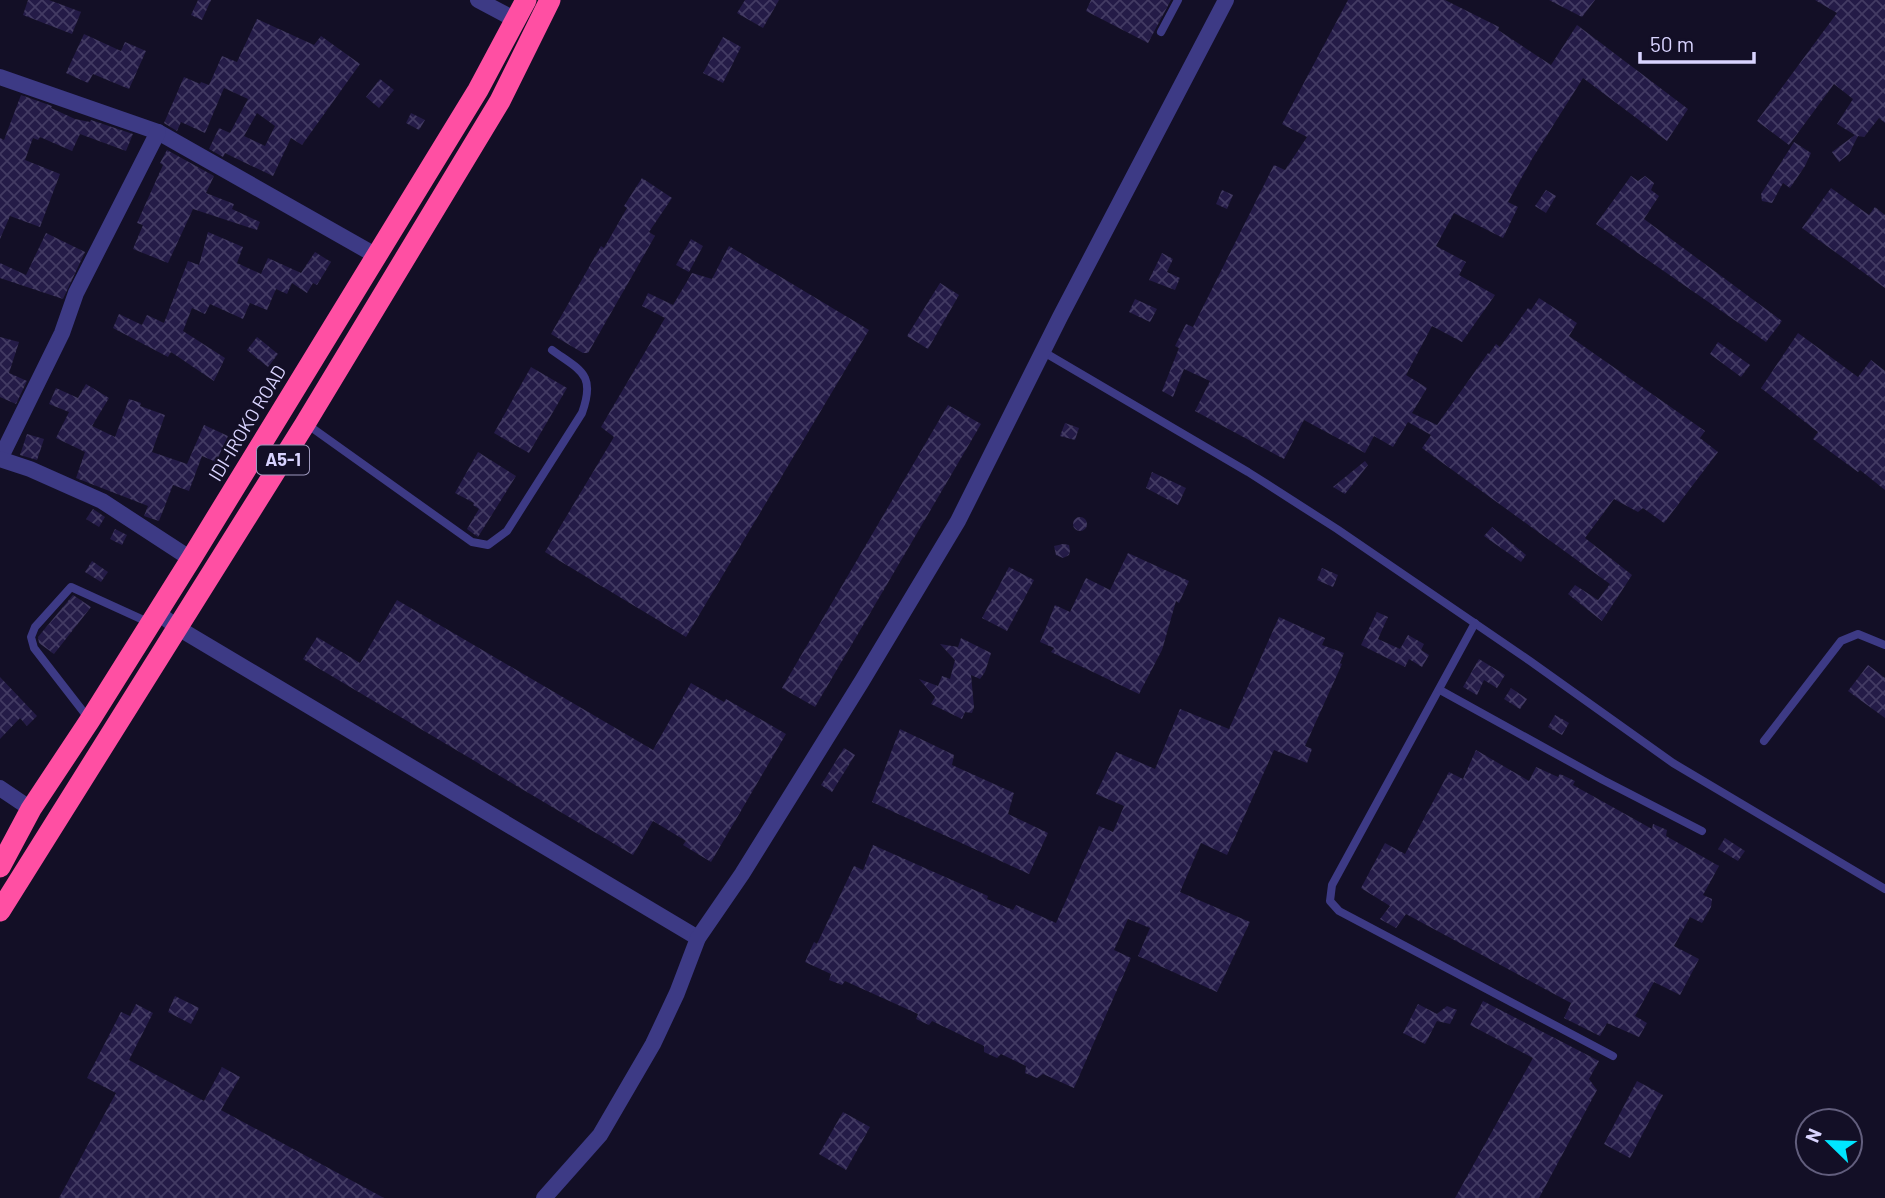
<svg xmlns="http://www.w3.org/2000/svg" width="1885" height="1198" font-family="Barlow,sans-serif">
  <defs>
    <pattern id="building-cross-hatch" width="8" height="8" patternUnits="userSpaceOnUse" patternTransform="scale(1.75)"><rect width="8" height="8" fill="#241b47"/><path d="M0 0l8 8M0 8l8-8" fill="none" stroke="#433b63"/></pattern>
  </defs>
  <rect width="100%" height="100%" fill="#130f26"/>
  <g fill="url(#building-cross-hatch)" fill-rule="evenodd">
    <polygon points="28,0 49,0 81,12 72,34 23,15"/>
    <polygon points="198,0 211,0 202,20 191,15"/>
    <polygon points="745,0 779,0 763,28 737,13"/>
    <polygon points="1091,0 1171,0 1148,43 1086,11"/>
    <polygon points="1348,0 1445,0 1499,27 1498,30 1551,65 1577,25 1688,109 1667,141 1583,78 1532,159 1508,202 1518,207 1503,238 1454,213 1436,246 1466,262 1459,275 1495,295 1462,342 1432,326 1406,375 1427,388 1412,413 1437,425 1488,353 1489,354 1496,344 1500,347 1528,308 1531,310 1539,298 1577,323 1569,336 1705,431 1700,438 1718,452 1664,523 1643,508 1638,512 1614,499 1585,538 1632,575 1602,621 1568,594 1575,585 1598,600 1610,584 1422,448 1431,435 1408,422 1393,447 1374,436 1365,453 1304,420 1284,459 1195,411 1210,381 1184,369 1173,397 1162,391 1179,348 1175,346 1186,324 1193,327 1274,165 1285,170 1307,137 1282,124"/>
    <polygon points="1549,0 1595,0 1582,17"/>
    <polygon points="1815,0 1885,0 1885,123 1879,118 1864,137 1858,136 1849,154 1839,162 1832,152 1855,135 1837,124 1853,99 1834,84 1789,145 1757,121 1837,13"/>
    <path d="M257,19L314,45L321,36L360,64L302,145L291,138L273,176L231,156L225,153L223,157L209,149L219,128L230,133L248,99L224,88L205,133L181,122L177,131L164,123L184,77L200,84L201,82L209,85L222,56L237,62ZM257,113L275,126L265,146L244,136Z"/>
    <polygon points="84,34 121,51 125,42 146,51 129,89 93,74 88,83 66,73"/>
    <polygon points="723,37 741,47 723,83 703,73"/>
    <polygon points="380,79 394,90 379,108 366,97"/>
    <polygon points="21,95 52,106 51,108 75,119 90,122 91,120 133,134 126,151 80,134 72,151 40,137 38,140 33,138 25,160 60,174 40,227 10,216 0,239 0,138 4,140"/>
    <polygon points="411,113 425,120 419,130 406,123"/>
    <polygon points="1794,142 1811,153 1805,166 1790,188 1783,183 1772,203 1762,201 1761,194"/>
    <polygon points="167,150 214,176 206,193 234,204 232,209 260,222 257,230 193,209 168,263 133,249 143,225 137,223 163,165 160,163"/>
    <polygon points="1631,176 1638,181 1645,176 1654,183 1651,190 1659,196 1644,219 1782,321 1766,342 1596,224"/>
    <polygon points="642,178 672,198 649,232 655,236 588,353 583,353 551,334 601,246 604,248 627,208 624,206"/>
    <polygon points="1831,188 1869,215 1875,207 1885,215 1885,288 1802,228"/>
    <polygon points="1222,190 1233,195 1227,209 1216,204"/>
    <polygon points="1546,190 1556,196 1546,213 1535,206"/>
    <polygon points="208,232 243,247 237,263 261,274 268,258 301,273 315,252 331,262 317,285 313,283 307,293 292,283 287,294 276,289 267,310 250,303 243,319 210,304 205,314 192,308 183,331 225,358 214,381 171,352 168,357 113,328 119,314 142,325 147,315 164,323 188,261 199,265"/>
    <polygon points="46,233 85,252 63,299 0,278 0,263 26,275"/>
    <polygon points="691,239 703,246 689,272 676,265"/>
    <polygon points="729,246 869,330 686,637 545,552 614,437 601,427 665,318 642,306 648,293 673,305 692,273 712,279"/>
    <polygon points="1162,253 1173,259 1167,272 1180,278 1175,290 1149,280"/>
    <polygon points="940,283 959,295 928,349 907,336"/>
    <polygon points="1135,299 1157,309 1150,322 1129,312"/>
    <polygon points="1798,333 1858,377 1871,360 1885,371 1885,490 1860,470 1858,472 1813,439 1818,432 1761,388"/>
    <polygon points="0,337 19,342 9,373 27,381 16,404 0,397"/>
    <polygon points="257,337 278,354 268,367 247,350"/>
    <polygon points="1718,342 1750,365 1741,377 1710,354"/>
    <polygon points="531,367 567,388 529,453 494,433"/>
    <polygon points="86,384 109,398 92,426 115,437 129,399 141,403 140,406 165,415 152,452 187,464 204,425 228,436 216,462 202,456 189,491 173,485 159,521 144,516 148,506 76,478 85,452 56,438 69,412 49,404 56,388 78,398"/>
    <polygon points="948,405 981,424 815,707 782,688"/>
    <polygon points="1065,423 1079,428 1075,440 1060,436"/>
    <polygon points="27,434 44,439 37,460 20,455"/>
    <polygon points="478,452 516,476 478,537 467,529 479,509 473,505 474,503 455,493"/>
    <polygon points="1365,461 1368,465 1345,494 1333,487"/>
    <polygon points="1152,472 1186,488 1178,505 1146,488"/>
    <polygon points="93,509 105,517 99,527 86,519"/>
    <circle cx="1080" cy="524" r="7"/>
    <polygon points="1492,527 1526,555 1521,562 1484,536"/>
    <polygon points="115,529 127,535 122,545 110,539"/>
    <polygon points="1063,544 1069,545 1070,551 1069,555 1063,558 1056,555 1054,546"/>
    <polygon points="1128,553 1189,581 1179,603 1176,601 1162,650 1139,694 1051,652 1054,648 1040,642 1055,605 1070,612 1086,578 1110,590"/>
    <polygon points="92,561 108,572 101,582 85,572"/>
    <polygon points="1009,567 1034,580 1007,631 982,618"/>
    <polygon points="1322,568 1338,575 1333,587 1317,580"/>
    <polygon points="73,595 91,607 54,654 39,643 38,637"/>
    <polygon points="397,600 653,750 691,683 724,702 726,699 786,734 711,862 683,845 686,841 653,821 633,855 303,659 317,637 360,663"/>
    <polygon points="1377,612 1388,617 1378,639 1400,649 1408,635 1424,644 1421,650 1429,655 1422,667 1409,659 1405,667 1361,645"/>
    <polygon points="1279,617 1325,638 1322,645 1344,653 1340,663 1342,664 1305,746 1312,749 1307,763 1274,750 1227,855 1201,843 1180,892 1250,922 1217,992 1138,956 1150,928 1128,919 1114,950 1131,958 1074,1088 1043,1074 1037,1078 1025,1073 1026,1066 1001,1054 997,1058 984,1052 984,1046 932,1021 929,1025 916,1019 918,1014 845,981 842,985 829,980 831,974 805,962 814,942 817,944 854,866 863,870 873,845 988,896 987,899 1013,910 1016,905 1056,923 1099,826 1113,832 1124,806 1096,794 1116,752 1155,769 1180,709 1229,729"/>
    <polygon points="961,638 991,653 985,672 980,679 971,675 974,707 972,713 965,712 962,719 931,704 935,697 919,679 938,686 942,676 950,679 955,660 940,644 958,647"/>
    <polygon points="1479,659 1505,675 1497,688 1484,680 1477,695 1463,687"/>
    <polygon points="1868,665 1885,678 1885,718 1848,691"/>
    <polygon points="0,677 37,716 27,726 20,718 0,739"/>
    <polygon points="1511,688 1527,699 1520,709 1504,699"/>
    <polygon points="1555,715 1569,723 1562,735 1548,727"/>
    <polygon points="900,729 954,755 952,765 1014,793 1008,814 1048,833 1029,874 872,802"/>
    <polygon points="844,748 855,755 832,792 821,785"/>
    <polygon points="1476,750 1529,781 1536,767 1558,777 1560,774 1575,781 1573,785 1652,829 1653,824 1667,830 1666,836 1719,866 1703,895 1712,899 1711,907 1702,923 1690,917 1674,946 1699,959 1680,995 1654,982 1635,1016 1647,1023 1639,1037 1607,1023 1600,1036 1564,1018 1571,1003 1406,914 1396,928 1380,919 1390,906 1361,888 1385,843 1405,854 1449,772 1463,779"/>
    <polygon points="1725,838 1745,851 1738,861 1718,849"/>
    <polygon points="175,996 199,1008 191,1024 168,1012"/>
    <polygon points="1483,1001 1599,1061 1589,1079 1597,1090 1539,1198 1455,1198 1533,1058 1470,1025"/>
    <polygon points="136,1004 153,1013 129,1060 204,1101 222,1067 240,1077 221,1110 384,1198 59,1198 116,1093 87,1078 121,1012 130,1016"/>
    <polygon points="1418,1004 1437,1014 1447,1006 1457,1010 1450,1024 1437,1021 1425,1044 1403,1033"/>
    <polygon points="1637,1081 1663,1095 1630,1158 1604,1144"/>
    <polygon points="843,1112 870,1127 846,1170 819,1154"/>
  </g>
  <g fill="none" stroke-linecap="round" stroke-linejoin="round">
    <g stroke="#3d3a85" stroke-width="8">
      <polyline points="1161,32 1178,0"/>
      <polyline points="1042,351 1248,472 1337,529 1530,661 1673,763 1885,889"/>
      <path d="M308,425L472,542L488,545L507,531L582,413C596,374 581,371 552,350"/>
      <polyline points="1475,623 1332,885 1330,901 1339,911 1613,1056"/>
      <polyline points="1440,690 1603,780 1702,831"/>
      <polyline points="89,719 34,648 31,637 35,627 71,587 150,623"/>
      <polyline points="1764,741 1841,641 1858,634 1885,645"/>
    </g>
    <g stroke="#3d3a85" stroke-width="16">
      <polyline points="478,0 516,20"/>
      <polyline points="0,77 158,132 375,255"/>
      <polyline points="0,459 62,333 76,293 158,132"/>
      <polyline points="0,459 30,469 102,501 191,559"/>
      <polyline points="157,612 178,628 698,938"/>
      <polyline points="0,788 31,809"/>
      <polyline points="544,1198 600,1135 653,1044 677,993 698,938 742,874 862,681 958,521 1060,317 1226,0"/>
    </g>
    <g stroke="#ff4fa3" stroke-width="21">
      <polyline points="0,867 31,809 90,720 191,559 478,90 526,0"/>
      <polyline points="0,911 305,424 500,101 550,0"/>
    </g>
  </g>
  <g text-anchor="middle" stroke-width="5" stroke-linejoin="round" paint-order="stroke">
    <rect fill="#130f26" stroke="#9e99be" stroke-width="2" x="257" y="445.5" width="52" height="29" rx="5"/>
    <g font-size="18" font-weight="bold" fill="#d9d4ff">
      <text x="283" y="466">A5-1</text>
    </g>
    <g font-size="19" fill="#d9d4ff" stroke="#130f26">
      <text transform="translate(247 423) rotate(-59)" y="7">IDI-IROKO ROAD</text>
    </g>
  </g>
  <g transform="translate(1829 1142) rotate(293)"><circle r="33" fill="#130f26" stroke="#625e7d" stroke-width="2"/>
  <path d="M0-5L12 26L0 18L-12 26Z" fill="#00e5ff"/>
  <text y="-10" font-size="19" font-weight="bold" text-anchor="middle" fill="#d9d4ff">N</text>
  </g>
  <path d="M1640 52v10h114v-10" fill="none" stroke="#d9d4ff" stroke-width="3.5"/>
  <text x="1650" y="52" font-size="21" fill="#d9d4ff" stroke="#130f26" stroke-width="5" paint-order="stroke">50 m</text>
</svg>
